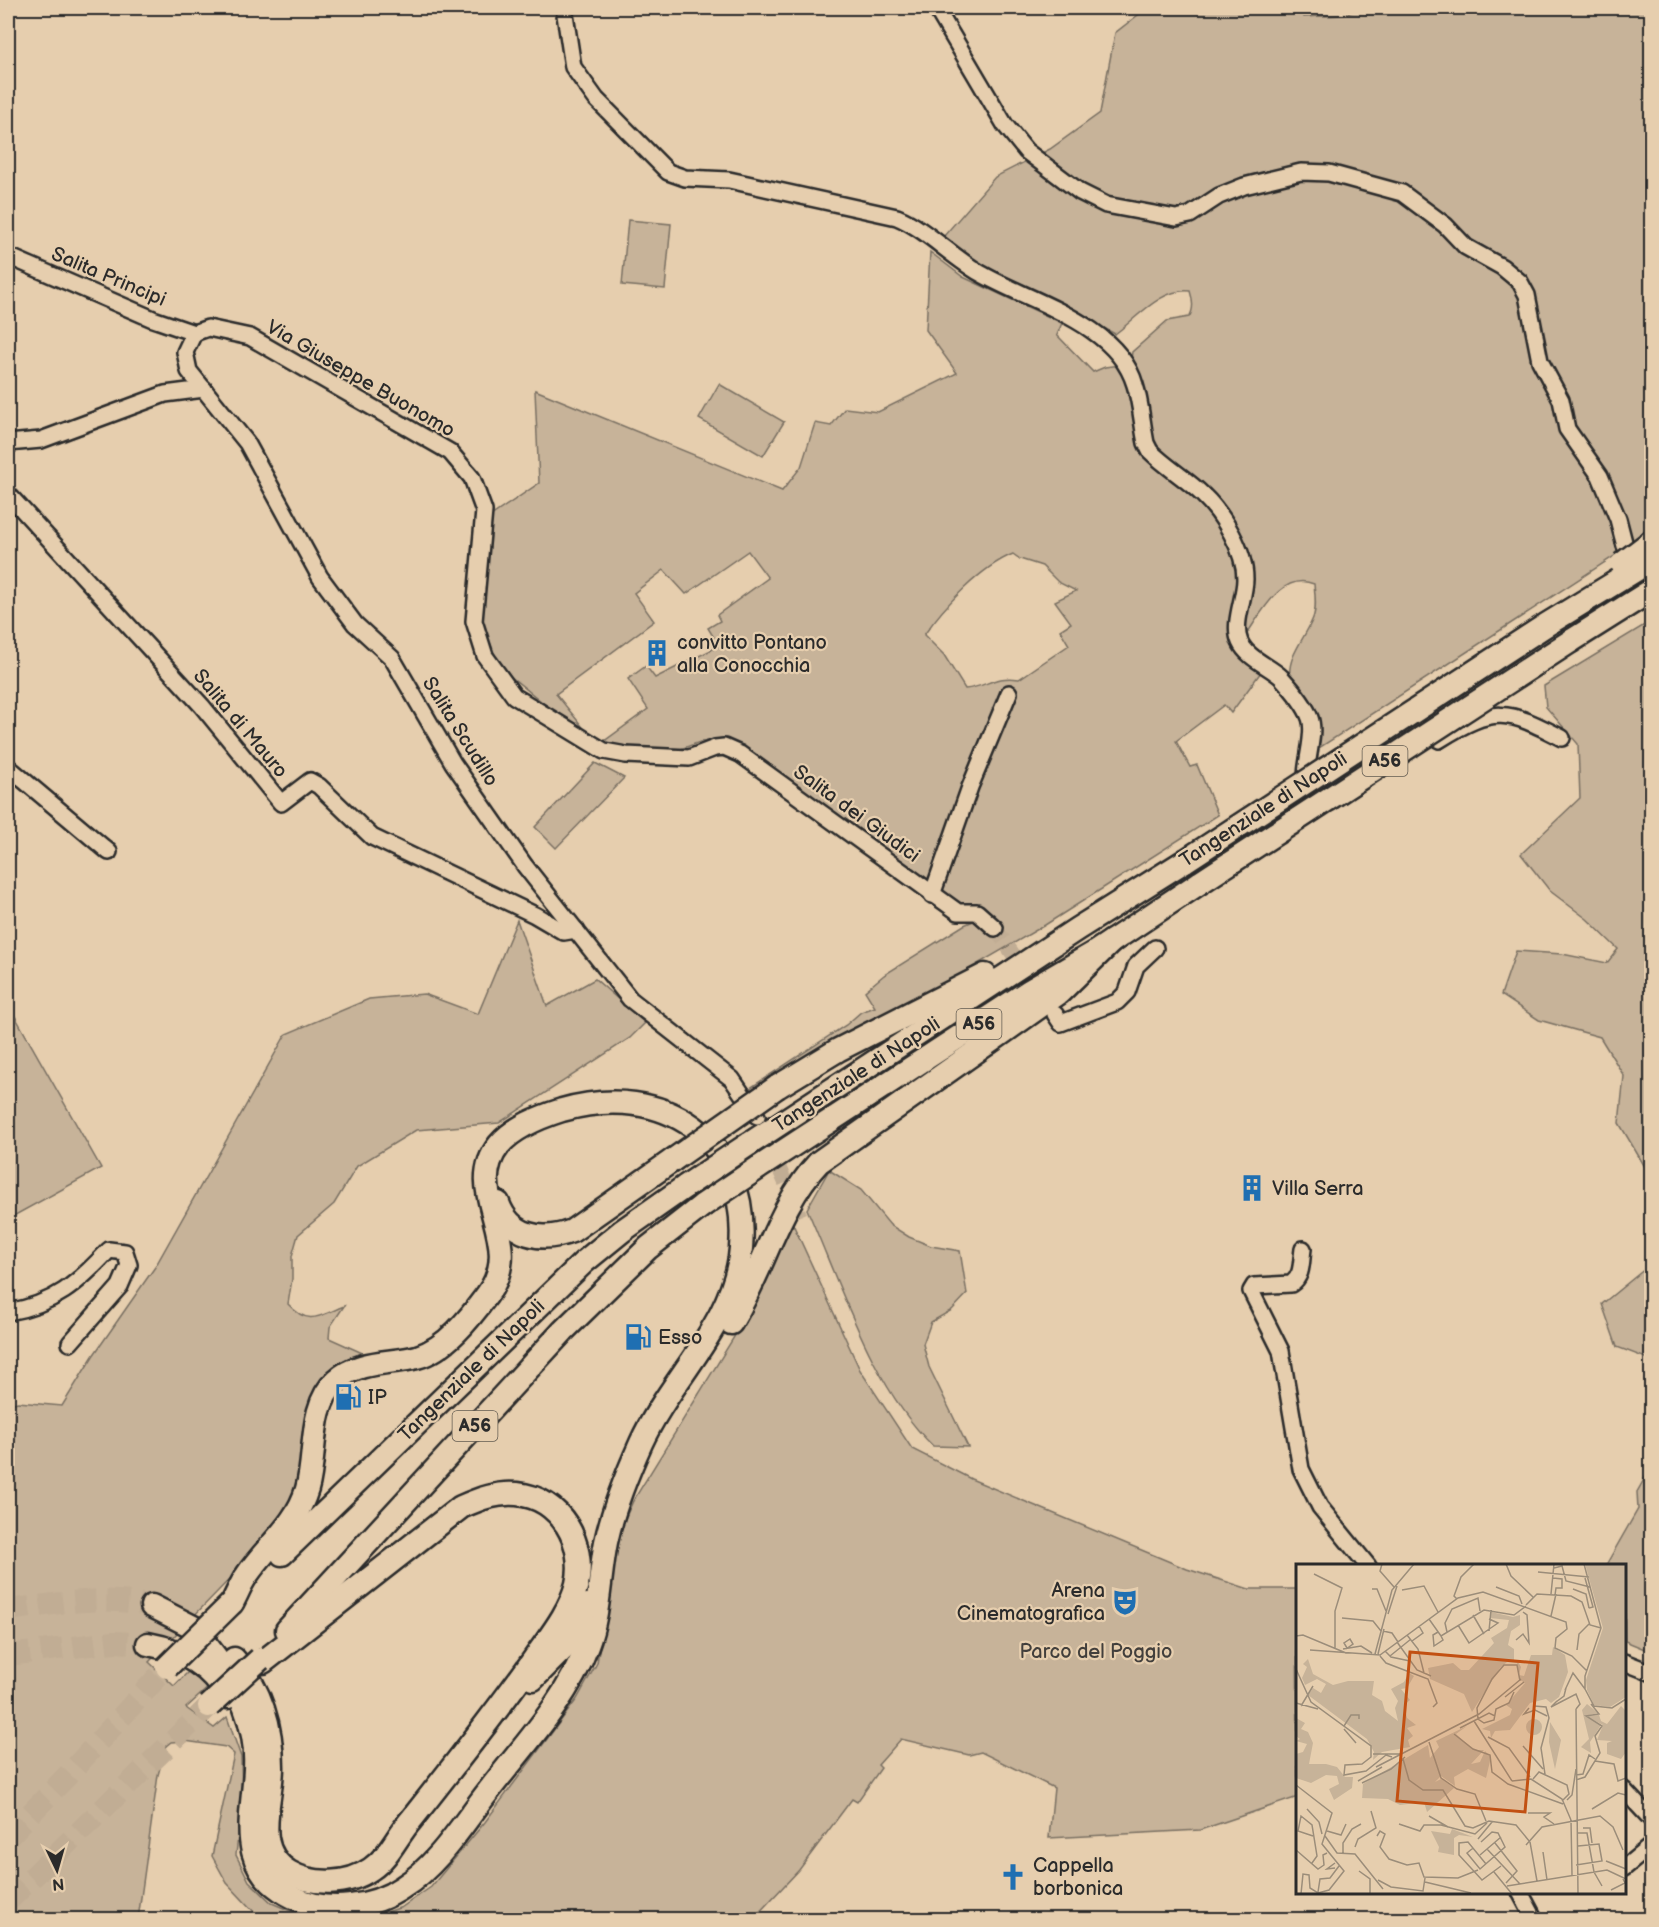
<svg xmlns="http://www.w3.org/2000/svg" width="1659" height="1927" font-family="'Balsamiq Sans',sans-serif">
  <rect width="100%" height="100%" fill="#e6ceae"/>
  <filter id="ink" filterUnits="userSpaceOnUse"><feTurbulence type="fractalNoise" baseFrequency=".0167" numOctaves="2"/><feDisplacementMap in="SourceGraphic" scale="12" xChannelSelector="R" yChannelSelector="G"/><feConvolveMatrix kernelMatrix="1 2 1 2 8 2 1 2 1" color-interpolation-filters="sRGB"/></filter>
  <g filter="url(#ink)">
    <g fill="#c7b399" stroke="#796f62" stroke-width="1.5" fill-rule="evenodd">
      <path d="M1147,8H1301L1304,17L1344,15L1361,8H1651V524L1633,544L1316,750C1322,717 1314,701 1290,677C1287,656 1306,637 1313,618C1317,608 1315,595 1314,584C1281,570 1260,616 1244,638L1246,557L1150,441L1138,373L1131,359L1132,352L1167,321L1189,317C1194,310 1193,300 1190,291C1161,288 1137,318 1115,334L1031,288L984,266L943,237L995,177L1050,149L1100,113L1115,33Z"/>
      <polygon points="628,220 671,224 665,289 622,285"/>
      <path d="M930,252L963,277L1062,323L1057,335L1093,372L1105,367L1119,365L1128,386L1142,445L1215,518L1233,550L1239,571L1232,632L1261,672L1231,713L1224,705L1176,741L1190,767L1197,765L1218,815L1045,925L755,1093L750,1088L846,1025L861,1012L875,1007L865,991L884,975L964,925L976,920L990,934L1002,927C985,903 972,909 950,900L751,755L723,738L700,742L678,750L599,745L648,709L628,679L646,666L655,678L719,646L708,628L720,621L717,615L768,578L748,551L686,594L664,570L634,593L654,621L556,694L586,731L583,735L500,668L483,624V582L491,516L539,483L535,390L782,491L801,467L815,423L831,426L845,408L878,412L957,373L926,330ZM1013,554L1020,559L1042,566L1058,582L1076,591L1055,601L1071,623L1060,630L1069,645L1019,679C994,675 987,687 965,689L944,655L924,635C944,606 981,567 1013,554Z"/>
      <polygon points="719,384 784,422 763,456 699,419"/>
      <polygon points="1651,621 1651,1177 1619,1123 1624,1076 1600,1037 1539,1020 1501,995 1516,951 1562,954 1607,963 1618,949 1587,919 1550,891 1521,854 1580,798 1578,744 1546,707 1544,686"/>
      <polygon points="595,763 624,778 556,848 535,827"/>
      <path d="M517,920L547,1006L595,979L645,1023L630,1038L499,1123L416,1130L357,1166L334,1204L298,1235L292,1256V1279L288,1304C309,1327 319,1316 344,1306L330,1327L329,1338L369,1356L346,1364L288,1519L149,1662L174,1686L193,1667L212,1684L186,1708L214,1728L227,1717L241,1757L242,1797L236,1855L249,1881L272,1903L309,1919H269L257,1915L227,1883L212,1856L234,1754L226,1747L185,1741L171,1742L166,1746L158,1775L138,1919H8V1404L18,1402L62,1406L93,1356L155,1267L286,1034L369,999L424,994L478,1014Z"/>
      <polygon points="8,1004 101,1168 8,1219"/>
      <path d="M829,1170L861,1190L890,1225L909,1237L931,1246L960,1251L967,1294L952,1310L931,1322L923,1344L929,1367L968,1447L933,1446C874,1390 840,1284 807,1209Z"/>
      <polygon points="792,1222 860,1370 912,1449 971,1479 1187,1569 1249,1589 1297,1589 1298,1797 1200,1830 1049,1838 1054,1788 981,1752 969,1755 901,1739 878,1765 881,1768 857,1802 852,1799 799,1870 753,1919 364,1920 402,1907 431,1887 485,1822 577,1699 597,1663 616,1539 633,1501 758,1298"/>
      <polygon points="1651,1264 1651,1360 1617,1347 1602,1304"/>
      <polygon points="1651,1467 1652,1640 1647,1650 1625,1641 1624,1566 1606,1565 1638,1509 1637,1492"/>
    </g>
    <g fill="none" stroke-linecap="round" stroke-linejoin="round">
      <g stroke="#c1ad94" stroke-width="15" stroke-dasharray="15 8" stroke-linecap="butt">
        <polyline points="995,928 1041,995"/>
        <polyline points="761,1127 800,1216"/>
      </g>
      <g stroke="#c1ad94" stroke-width="22" stroke-dasharray="22 11" stroke-linecap="butt">
        <path d="M8,1610C56,1604 104,1594 152,1606"/>
        <polyline points="8,1655 114,1642 148,1644"/>
        <polyline points="8,1837 68,1775 167,1667"/>
        <polyline points="8,1901 209,1706"/>
      </g>
      <defs>
        <g id="minor">
          <path d="M564,8L573,67L596,99L668,172L685,178L729,180L897,217C926,229 952,257 980,273C1030,302 1117,323 1135,385C1141,403 1142,424 1146,443L1150,451C1167,468 1187,479 1203,495C1223,514 1245,551 1245,579C1245,598 1232,624 1240,642C1247,658 1269,666 1281,677C1291,688 1305,704 1310,718C1320,743 1284,800 1331,802"/>
          <polyline points="936,8 1005,125 1026,151 1080,192 1106,205 1176,218 1190,215 1219,196 1244,186 1301,172 1329,173 1402,193 1445,225 1466,247 1502,267 1520,282 1527,295 1540,361 1561,400 1567,429 1600,476 1618,519 1625,546"/>
          <polyline points="8,256 153,319 194,333"/>
          <polyline points="194,333 208,328 250,337 450,452 472,478 484,511 474,621 485,656 514,696 604,751 626,755 689,758 715,748 724,747 740,754 958,912 977,912 995,928"/>
          <polyline points="194,333 185,352 189,371 247,443 320,577 355,624 392,658 453,763 525,866 630,999 732,1079 757,1116"/>
          <polyline points="8,443 41,440 165,394 204,389"/>
          <polyline points="8,494 202,706 281,803 310,781 319,786 372,837 535,915 564,932 576,930"/>
          <path d="M1439,740C1494,705 1508,710 1562,738"/>
          <polyline points="8,767 109,852"/>
          <polyline points="932,895 970,787 1009,693"/>
          <polyline points="1055,1014 1061,1023 1117,1002 1127,992 1136,966 1155,948"/>
          <path d="M1303,1249C1301,1262 1303,1276 1291,1284L1254,1286L1251,1291L1281,1351L1301,1469L1320,1507L1368,1566"/>
          <path d="M8,1312C55,1304 77,1284 109,1250L125,1252L129,1265L120,1286L70,1343"/>
          <polyline points="1624,1662 1652,1673"/>
          <polyline points="1624,1790 1652,1820"/>
          <polyline points="1624,1868 1652,1845"/>
          <polyline points="1520,1892 1535,1920"/>
        </g>
        <g id="highway">
          <polyline points="1571,641 1652,590"/>
          <polyline points="777,1087 838,1050 985,975"/>
          <polyline points="749,1144 1077,929 1185,861"/>
          <polyline points="758,1168 1029,991 1094,953 1201,882"/>
          <path d="M498,1203C510,1236 541,1243 572,1231L673,1160"/>
          <path d="M731,1323C763,1272 778,1205 819,1162L1059,993L1112,941"/>
          <polyline points="282,1554 584,1262 622,1231 686,1186"/>
          <polyline points="152,1606 205,1633"/>
          <path d="M192,1628C220,1660 245,1693 253,1736C265,1795 221,1861 293,1897C326,1914 373,1908 403,1887C438,1865 462,1825 487,1793C522,1747 567,1701 587,1646C600,1612 599,1577 606,1542C613,1509 627,1474 641,1443C671,1377 735,1323 741,1248C750,1138 664,1081 562,1110C540,1117 514,1127 499,1145C461,1193 528,1241 487,1295C470,1318 446,1349 417,1357C391,1364 359,1360 337,1380C308,1406 317,1455 307,1489C296,1526 267,1545 247,1575C241,1583 237,1594 232,1603"/>
          <polyline points="287,1630 563,1331 648,1248 703,1205"/>
          <path d="M148,1644C181,1650 211,1666 228,1697"/>
          <path d="M234,1659C261,1688 272,1728 272,1767C272,1802 251,1849 289,1872C313,1886 348,1885 371,1869C389,1857 397,1836 411,1820C453,1767 495,1714 534,1659C550,1636 570,1612 577,1584C586,1544 561,1498 517,1494C497,1492 479,1499 461,1507L263,1662"/>
          <polyline points="533,1679 566,1646 587,1605"/>
        </g>
      </defs>
      <use href="#minor" stroke="#2b2b2b" stroke-width="20"/>
      <use href="#highway" stroke="#2b2b2b" stroke-width="27"/>
      <use href="#minor" stroke="#e6ceae" stroke-width="15"/>
      <use href="#highway" stroke="#e6ceae" stroke-width="22"/>
      <defs>
        <g id="highway-bridge">
          <polyline points="1622,564 1652,541"/>
          <polyline points="1185,861 1546,625 1652,560"/>
          <polyline points="1201,882 1571,641"/>
          <polyline points="673,1160 777,1087"/>
          <polyline points="686,1186 749,1144"/>
          <polyline points="703,1205 758,1168"/>
          <polyline points="167,1667 232,1603"/>
          <polyline points="209,1706 260,1659"/>
        </g>
      </defs>
      <use href="#highway-bridge" stroke="#2b2b2b" stroke-width="27" stroke-linecap="butt"/>
      <use href="#highway-bridge" stroke="#e6ceae" stroke-width="22"/>
    </g>
  </g>
  <defs>
    <symbol id="building-bare" viewBox="-9 -9 18 18"><path d="M-4-6H4V6H1V3H-1V6H-4ZM-2.5-4.3h1.7v1.8h-1.7ZM.8-4.3h1.7v1.8H.8ZM-2.5-1h1.7V.8h-1.7ZM.8-1h1.7V.8H.8Z" fill="#1f6fb2" stroke="#e6ceae" stroke-width="2.5" paint-order="stroke"/></symbol>
    <symbol id="fuel-bare" viewBox="-9 -9 18 18"><path d="M-5.5-6h7V0h2V4h1.3V-2.5L3-4.5l.8-.8L6-3V5H2.5V1h-1V6h-7ZM-4.2-4.7v3.2H.2V-4.7Z" fill="#1f6fb2" stroke="#e6ceae" stroke-width="2.5" paint-order="stroke"/></symbol>
    <symbol id="theatre-bare" viewBox="-9 -9 18 18"><path d="M-5-5.5Q0-4 5-5.5V0Q5 5 0 6Q-5 5-5 0ZM-3.3-2.5H-1v1.5H-3.3ZM1-2.5H3.3v1.5H1ZM-2.8 1Q0 5.5 2.8 1Z" fill="#1f6fb2" stroke="#e6ceae" stroke-width="2.5" paint-order="stroke"/></symbol>
    <symbol id="church-bare" viewBox="-9 -9 18 18"><path d="M-1.2-6h2.4v3.5h3.3v2.4h-3.3V6h-2.4V-.1h-3.3v-2.4h3.3Z" fill="#1f6fb2" stroke="#e6ceae" stroke-width="2.5" paint-order="stroke"/></symbol>
  </defs>
  <g fill-rule="evenodd">
    <use href="#building-bare" x="638" y="634" width="38" height="38"/>
    <use href="#building-bare" x="1233" y="1169" width="38" height="38"/>
    <use href="#fuel-bare" x="619" y="1318" width="38" height="38"/>
    <use href="#fuel-bare" x="329" y="1378" width="38" height="38"/>
    <use href="#theatre-bare" x="1106" y="1583" width="38" height="38"/>
    <use href="#church-bare" x="994" y="1858" width="38" height="38"/>
  </g>
  <g text-anchor="middle" stroke-width="4.5" stroke-linejoin="round" paint-order="stroke">
    <g fill="#e6ceae" stroke="#635c52" stroke-width="1.5">
      <rect x="1362.5" y="746" width="45" height="30" rx="4.5"/>
      <rect x="956.5" y="1009" width="45" height="30" rx="4.5"/>
      <rect x="452.5" y="1411" width="45" height="30" rx="4.5"/>
    </g>
    <g font-size="18" font-weight="bold" fill="#2b2b2b">
      <text x="1385" y="767">A56</text>
      <text x="979" y="1030">A56</text>
      <text x="475" y="1432">A56</text>
    </g>
    <g font-size="20" fill="#2b2b2b" stroke="#e6ceae">
      <text transform="translate(109 276) rotate(23)" y="7">Salita Principi</text>
      <text transform="translate(361 378) rotate(30)" y="7">Via Giuseppe Buonomo</text>
      <text transform="translate(241 723) rotate(50)" y="7">Salita di Mauro</text>
      <text transform="translate(461 731) rotate(58)" y="7">Salita Scudillo</text>
      <text transform="translate(1263 809) rotate(-33)" y="7">Tangenziale di Napoli</text>
      <text transform="translate(857 813) rotate(36)" y="7">Salita dei Giudici</text>
      <text transform="translate(856 1074) rotate(-33)" y="7">Tangenziale di Napoli</text>
      <text transform="translate(471 1370) rotate(-44)" y="7">Tangenziale di Napoli</text>
    </g>
    <g font-size="20" fill="#2b2b2b" stroke="#e6ceae" text-anchor="start">
      <text x="677" y="649">convitto Pontano<tspan x="677" dy="23">alla Conocchia</tspan></text>
      <text x="1272" y="1195">Villa Serra</text>
      <text x="658" y="1344">Esso</text>
      <text x="368" y="1404">IP</text>
      <text x="1105" y="1597" text-anchor="end">Arena<tspan x="1105" dy="23">Cinematografica</tspan></text>
      <text x="1033" y="1872">Cappella<tspan x="1033" dy="23">borbonica</tspan></text>
    </g>
    <g font-size="20" fill="#423f3c" stroke="#e6ceae">
      <text x="1096" y="1658">Parco del Poggio</text>
    </g>
  </g>
  <g transform="translate(1296 1564)">
    <rect width="330" height="330" fill="#e6ceae"/>
    <path d="M289,0H330V133L314,143L298,141L291,126L290,116L307,64ZM195,48L217,53L224,51V61L215,67L212,81L218,85V97L222,98L225,103L223,111L228,112L235,91H256L257,83L269,91L272,108L263,133L255,139L250,135L234,139L214,166L199,167L195,174L194,167L186,165L214,151L216,145L210,141L229,119L224,116L221,99L211,98L204,104L176,148L168,130L134,115L132,104L157,99L165,106H173L198,79L195,74L211,64L213,56L194,54ZM12,95L17,110L37,121L52,117H78L76,131L86,137L89,147L102,157L99,144L102,137L95,125L108,118L113,109L118,112L111,124L105,125L114,136L108,141L111,154L120,161L111,164L117,172L112,176L114,183L86,188L77,196L78,188L71,175L12,131L17,124L25,129L30,120L21,115L9,121L6,114L11,103L7,100ZM291,140L302,149L289,152L305,161L294,178L295,189L285,183L293,175L286,146ZM325,142L330,147V188L325,195L311,190V179L316,177L301,176L307,161L290,152L303,151L305,157L311,160ZM0,154L9,159L5,165L12,168L17,179L13,200H30L41,203L49,213H57L56,224L38,236L33,225L43,220L41,212L30,211L15,219L0,214V190L7,188L11,180L0,177L4,175L0,172ZM230 163a8 8 0 1 1 16 0a8 8 0 1 1-16 0ZM254,158L265,176L259,205L253,178ZM171,162L160,170L178,186H188L175,200L184,198L189,187L195,193L190,214L172,205L158,213L159,222L145,212L139,218L145,215L158,224L131,248L128,238L104,241L92,235L66,234L67,220L132,181L134,194L143,183L140,177ZM156,265L177,273L163,271L158,274V291L142,288L143,283L135,267L154,270Z" fill="#c7b399"/>
    <path fill="none" stroke="#9b8d7a" stroke-width="1.5" d="M86,0L84,7L98,23M210,0L215,12L237,33M288,0L305,64L289,112V125M258,4L266,2L270,17L294,23M242,8L293,13M18,10L46,24L39,47V84M257,14L266,15V24H260L259,31M289,14L297,43L293,44M200,23L223,32L226,40M76,25H81L90,47M277,25L290,30L293,44M106,26L128,22L142,48M255,30L258,0M161,35L158,32L165,13L178,0M230,41L241,30L275,32L286,38L294,61L305,64M92,50L101,22M177,51L188,70M255,52L260,30M46,54L77,57L85,67M133,55L145,72L188,46L218,51L230,42M162,61L173,79L202,59L193,55M87,67L96,69L102,78M193,67L195,46M142,68L137,71L138,82L147,76L145,72M151,68L149,59L156,45L182,34L184,47M111,71L122,85L128,109M0,72L7,71L50,89M220,76L227,70L233,79L231,51L227,48M116,77L127,69L123,62M101,78L121,106L135,112M47,85L65,82L76,89M50,85L57,80L54,75L48,79L51,84M14,86L84,91L162,34L187,28L270,58L271,65L260,74L259,84L276,92L291,107M281,86L283,70L293,60M89,87L95,93L114,97M79,90L96,26L118,0M82,90L88,65M84,92L90,99L132,115L141,139L137,143M94,92L115,75M0,105L15,138L75,182V193L66,200L49,201L48,211L70,207L90,191L96,193M289,125L298,142L316,144L330,135M269,126L277,109L289,125M218,128L213,139L200,145L198,156L188,159L182,155L181,144L196,115L208,101H221L224,117M209,133L228,118M261,137L255,143L280,130L284,140L280,145M260,138L268,132L270,124M0,139L22,145M5,142L17,122M238,142L250,143L253,154L245,184L249,210M233,144L228,150L239,146L251,152M280,145L282,330M178,157L216,217M48,162L55,151H63V155M164,164L193,149L199,152M48,165L60,179M158,170L177,185L194,191L196,208L212,220L267,240M192,173L213,184L234,213M133,178L145,214L161,225L179,230L190,257M227,182L247,205M77,190H104M107,195L113,216L127,226H147L169,262L177,264L193,257L220,261L234,278L241,317M299,197L318,200L322,217L330,214M80,203L183,150L225,115M280,211L287,210L293,191L299,195M237,215L243,208L271,221L273,230L266,237M280,216L289,213L304,189L299,172L306,162L290,152L303,150L295,140M62,217L86,203M216,217L235,215L266,235L275,256M66,219L95,205L109,193M0,221L36,249L26,280L48,307L33,326L22,329L14,324L13,311L7,310L5,330M271,236L276,231L280,205M330,239V265M11,245L23,258L26,270M296,245L322,229L330,231M232,249H254L248,253L258,260M133,252L152,263M275,256L276,311M103,260L124,267L128,261H145L179,270L191,259M287,264H294L296,279M31,267L45,271L50,260M282,269H291L298,308L306,322M29,272L41,289L59,290L87,325M81,272L84,267L89,270L84,283L93,295L111,301L123,299L128,313L162,314L182,306M182,275L196,258M199,279L221,307L210,319M230,281L246,263L304,252L317,263L327,286M59,283L62,275L80,264L75,247M177,284L171,289L184,305L209,283L202,269L196,268L185,278M191,285L224,320M0,286L22,305L28,301L27,291L31,289M247,288L251,316M47,289V279L56,265L65,260M184,291L205,273M310,297L330,305M16,299L21,292L16,261L5,252L2,267L17,272M39,299L31,305L39,304M190,300L172,278L163,279V291L186,316L205,302M280,301L306,297L303,280L282,282M63,307L74,315V330M198,308L216,330M82,316L95,323L127,327L129,314M129,318L175,329M211,322L311,306L330,315M315,326L329,319L327,315M22,328L24,315L34,314L43,302"/>
    <path fill="#c25012" fill-opacity="0.15" stroke="#c25012" stroke-width="3" d="M114,88L242,99L229,248L101,237Z"/>
    <rect width="330" height="330" fill="none" stroke="#2b2b2b" stroke-width="3"/>
  </g>
  <rect width="1659" height="1927" fill="none" stroke="#e6ceae" stroke-width="30"/>
  <rect x="15" y="15" width="1629" height="1897" fill="none" stroke="#2b2b2b" stroke-width="2" filter="url(#ink)"/>
  <g transform="translate(57 1870) rotate(175)" stroke="#e6ceae" stroke-width="4.5" paint-order="stroke">
  <path d="M0-4.5L10 22L0 15L-10 22Z" fill="#2b2b2b"/>
  <text y="-9" font-size="16" font-weight="bold" text-anchor="middle" fill="#2b2b2b">N</text>
  </g>
</svg>
